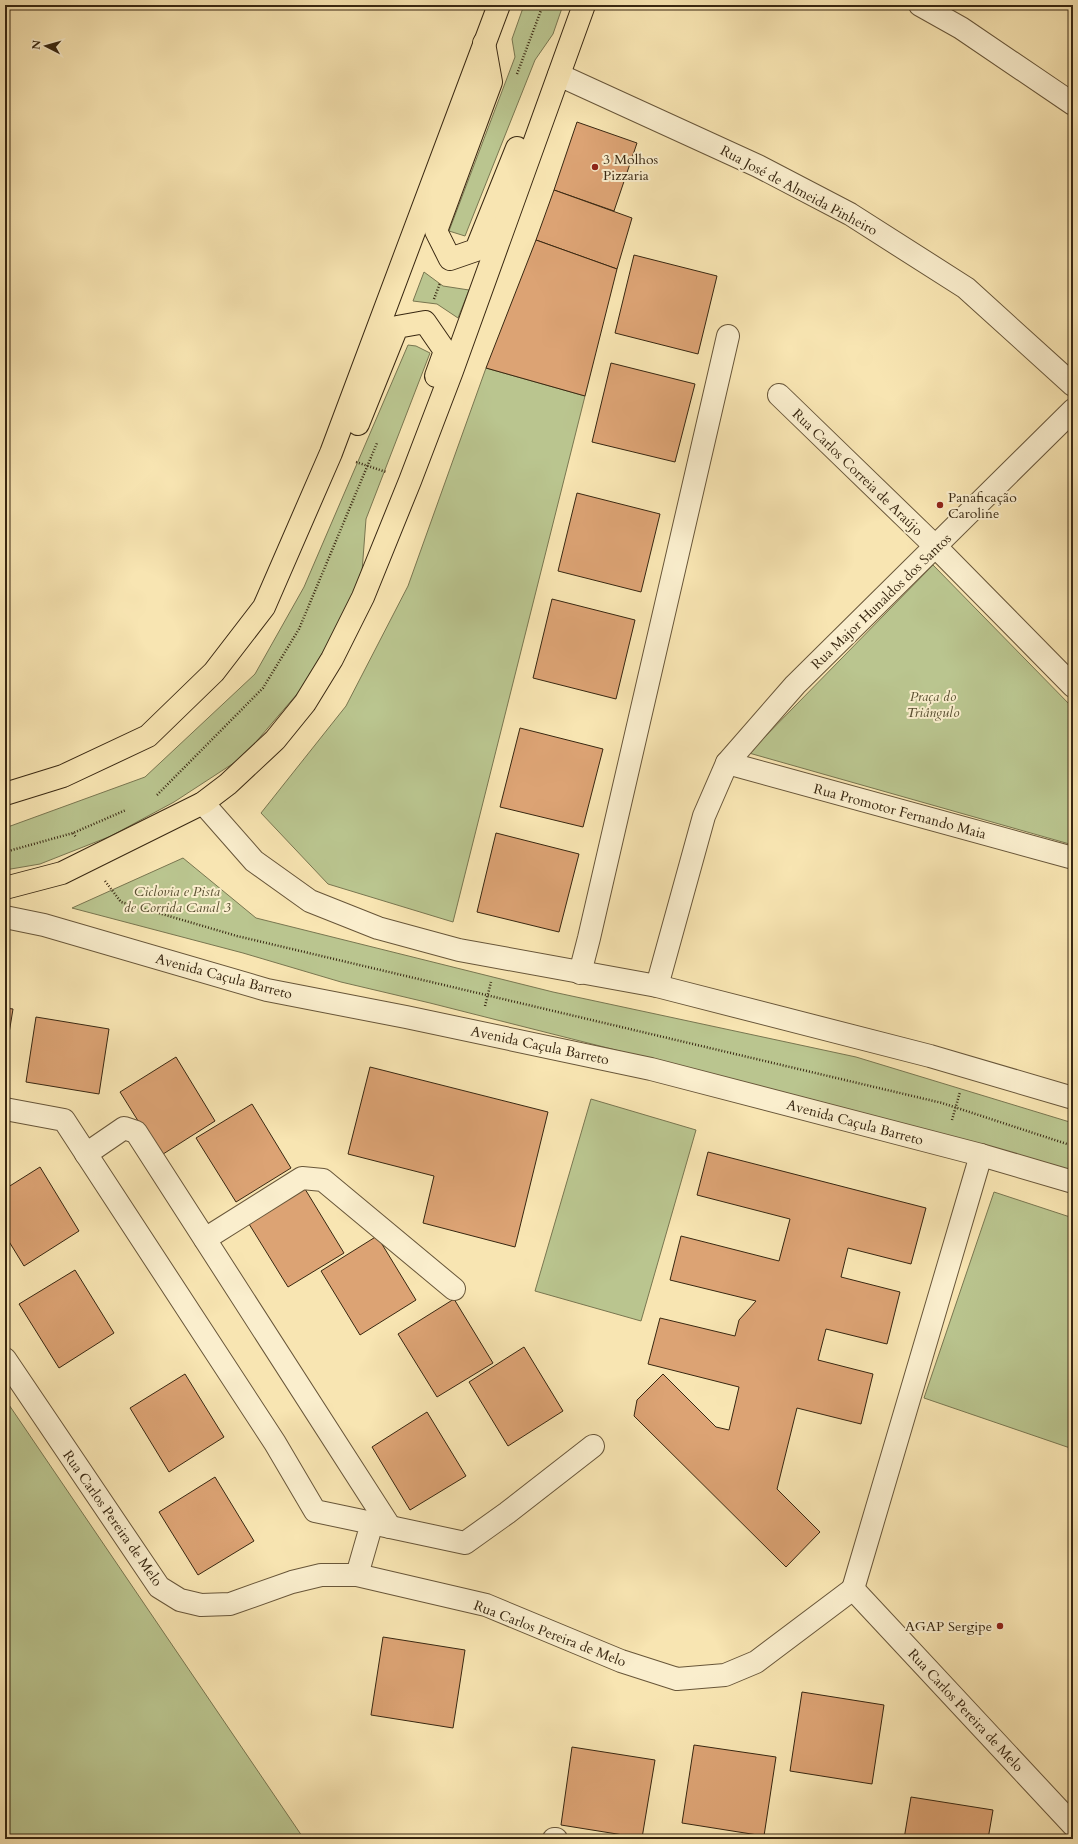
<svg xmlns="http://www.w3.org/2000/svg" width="1078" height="1844" font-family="Cardo,serif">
  <rect width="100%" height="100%" fill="#f8e5b2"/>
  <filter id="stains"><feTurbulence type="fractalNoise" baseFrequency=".005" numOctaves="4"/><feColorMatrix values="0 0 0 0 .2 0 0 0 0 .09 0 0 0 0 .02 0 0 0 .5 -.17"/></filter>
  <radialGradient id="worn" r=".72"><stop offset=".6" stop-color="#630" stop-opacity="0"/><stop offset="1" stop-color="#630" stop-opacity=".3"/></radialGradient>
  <g fill="#bac58f" stroke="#797650">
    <polygon points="524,5 563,5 553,34 535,60 465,236 449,231 515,57 512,39"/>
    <polygon points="424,272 443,286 469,290 458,318 437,304 413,301"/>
    <polygon points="408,345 416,346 430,353 366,519 361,585 303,687 243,757 174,802 111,836 40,864 5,870 5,828 145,777 255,674 304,587"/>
    <polygon points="486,368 585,396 453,922 328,884 261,813 346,706 408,586"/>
    <polygon points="933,565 1073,708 1073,845 749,753"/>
    <polygon points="183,858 256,918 553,992 856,1057 1073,1123 1073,1176 981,1155 829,1104 430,1003 341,982 243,953 72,908"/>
    <polygon points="591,1099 696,1130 641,1321 535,1291"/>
    <polygon points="994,1192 1073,1218 1073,1449 924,1398"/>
    <polygon points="5,1399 304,1839 5,1839"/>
  </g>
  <g fill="#dca374" stroke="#382711">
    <polygon points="577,122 637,143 614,211 554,190"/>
    <polygon points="554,190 632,218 617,269 536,240"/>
    <polygon points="536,240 617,269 585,396 486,368"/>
    <polygon points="634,255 717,276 698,354 615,333"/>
    <polygon points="611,363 695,384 675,462 592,442"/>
    <polygon points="577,493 660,514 641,592 558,571"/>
    <polygon points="552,599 635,620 616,699 533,678"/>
    <polygon points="520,728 603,749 583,827 500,807"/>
    <polygon points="496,833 579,854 559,932 477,912"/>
    <polygon points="5,1008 13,1009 5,1058"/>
    <polygon points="36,1017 109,1029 99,1094 26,1082"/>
    <polygon points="176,1057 215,1121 160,1156 120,1092"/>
    <polygon points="370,1067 548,1112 515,1247 423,1223 434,1176 348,1154"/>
    <polygon points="252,1104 291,1168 236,1202 196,1138"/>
    <polygon points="708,1152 926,1208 911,1264 848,1248 841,1277 900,1292 887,1344 826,1329 818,1360 873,1374 861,1424 797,1408 777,1489 820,1532 786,1567 634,1416 637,1400 663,1374 716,1427 729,1430 739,1387 648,1364 660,1318 735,1336 739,1320 756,1301 670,1280 681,1236 779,1261 790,1219 697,1195"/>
    <polygon points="40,1167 79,1231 24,1266 5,1235 5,1189"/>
    <polygon points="305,1189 344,1253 288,1287 249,1224"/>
    <polygon points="377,1236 416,1300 360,1335 321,1271"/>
    <polygon points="75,1270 114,1333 59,1368 19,1304"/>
    <polygon points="454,1299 493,1363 437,1397 398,1334"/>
    <polygon points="524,1347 563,1411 508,1446 469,1382"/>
    <polygon points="185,1374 224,1437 169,1472 130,1408"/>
    <polygon points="427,1412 466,1476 410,1510 372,1447"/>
    <polygon points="215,1477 254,1541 198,1575 159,1512"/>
    <polygon points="383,1637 465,1650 453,1728 371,1715"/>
    <polygon points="802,1692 884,1705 872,1784 790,1771"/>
    <polygon points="694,1745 776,1757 764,1836 682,1823"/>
    <polygon points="572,1747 655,1760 642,1838 561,1825"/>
    <polygon points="911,1797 993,1810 988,1839 904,1839"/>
  </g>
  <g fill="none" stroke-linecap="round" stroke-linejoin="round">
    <defs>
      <g id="minor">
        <polyline points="920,5 961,28 1073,104"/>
        <polyline points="559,75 758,166 850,214 966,288 1073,385"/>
        <polyline points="779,395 936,547 1073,686"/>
        <polyline points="727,763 1073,858"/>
        <polyline points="203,803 254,861 310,901 378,928 459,950 657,986 930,1056 1073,1098"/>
        <polyline points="5,917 44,925 267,990 406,1017 651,1069 981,1155 1073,1182"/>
        <polyline points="580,973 589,938 728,336"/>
        <polyline points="657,986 704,816 727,763 795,685 1073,410"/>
        <polyline points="5,1109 64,1120 275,1443 315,1511 372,1523 357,1575"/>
        <polyline points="86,1154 124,1128 136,1132 390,1527"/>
        <polyline points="205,1239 302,1178 323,1180 454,1289"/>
        <polyline points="5,1359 159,1587 180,1600 201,1605 230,1604 292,1582 321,1575 357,1575 486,1605 621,1661 677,1679 725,1675 756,1662 853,1589"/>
        <polyline points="376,1524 465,1543 507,1513 593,1446"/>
        <polyline points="853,1589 981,1155"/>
        <polyline points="853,1589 1073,1825"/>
        <polyline points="554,1839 556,1839"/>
      </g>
      <g id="major">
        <polyline points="484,43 491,82 436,231 450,259 476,250 517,148"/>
        <polyline points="358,424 397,327 425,322 445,351 436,376"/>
        <polyline points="5,794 63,776 148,736 214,672 264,607 331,453 499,5"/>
        <polyline points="5,888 62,873 203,803 228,784 275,740 305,703 332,659 363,597 410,481 452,371 584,5"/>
      </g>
    </defs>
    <use href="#minor" stroke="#685639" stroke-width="24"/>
    <use href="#major" stroke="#382711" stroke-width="24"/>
    <g stroke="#382711" stroke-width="2.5" stroke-dasharray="1 2" stroke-linecap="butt">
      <polyline points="517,74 543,5"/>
      <polyline points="434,299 440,283"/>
      <polyline points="356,462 386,472"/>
      <polyline points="157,795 263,688 299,629 377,443"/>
      <polyline points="73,833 76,837"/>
      <polyline points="5,852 73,833 126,810"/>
      <polyline points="105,881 121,902 237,936 942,1103 1073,1146"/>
      <polyline points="485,1006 491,982"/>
      <polyline points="952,1120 960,1092"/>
    </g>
    <use href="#minor" stroke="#faeecd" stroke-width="22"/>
    <use href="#major" stroke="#f8e5b2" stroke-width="22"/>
  </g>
  <g fill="#8f2418" stroke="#faeecd" stroke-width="1.5">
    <circle cx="595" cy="167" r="4"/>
    <circle cx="940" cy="505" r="4"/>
    <circle cx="1000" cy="1626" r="4"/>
  </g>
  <g text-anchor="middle" stroke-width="4" stroke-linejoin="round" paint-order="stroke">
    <g font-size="14" fill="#382711" stroke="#faeecd" text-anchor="start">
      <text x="603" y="164">3 Molhos<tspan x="603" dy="16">Pizzaria</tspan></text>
      <text x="948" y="502">Panaficação<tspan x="948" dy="16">Caroline</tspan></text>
      <text x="992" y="1631" text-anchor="end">AGAP Sergipe</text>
    </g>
    <g font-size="14" fill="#382711" stroke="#faeecd">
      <text transform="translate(799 190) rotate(28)" y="5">Rua José de Almeida Pinheiro</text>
      <text transform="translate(858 472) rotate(44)" y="5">Rua Carlos Correia de Araújo</text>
      <text transform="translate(881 601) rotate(-44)" y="5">Rua Major Hunaldos dos Santos</text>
      <text transform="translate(900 811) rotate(15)" y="5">Rua Promotor Fernando Maia</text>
      <text transform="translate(224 976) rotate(15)" y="5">Avenida Caçula Barreto</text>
      <text transform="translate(540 1045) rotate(12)" y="5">Avenida Caçula Barreto</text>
      <text transform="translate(855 1122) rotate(15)" y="5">Avenida Caçula Barreto</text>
      <text transform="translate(113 1518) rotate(55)" y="5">Rua Carlos Pereira de Melo</text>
      <text transform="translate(550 1633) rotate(21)" y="5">Rua Carlos Pereira de Melo</text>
      <text transform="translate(966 1710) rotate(47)" y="5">Rua Carlos Pereira de Melo</text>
    </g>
    <g font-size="14" font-style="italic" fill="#584e30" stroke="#faeecd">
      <text x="933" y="701">Praça do<tspan x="933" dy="16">Triângulo</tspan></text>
      <text x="177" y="896">Ciclovia e Pista<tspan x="177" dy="16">de Corrida Canal 3</tspan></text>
    </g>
  </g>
  <rect width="1078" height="1844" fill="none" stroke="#f8e5b2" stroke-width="20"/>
  <rect x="6" y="6" width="1066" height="1832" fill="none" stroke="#382711" stroke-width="2"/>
  <rect x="10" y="10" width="1058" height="1824" fill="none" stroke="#382711"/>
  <g transform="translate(46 46) rotate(276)" stroke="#faeecd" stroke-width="3" paint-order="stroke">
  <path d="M0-3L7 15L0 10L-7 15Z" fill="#382711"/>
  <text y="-6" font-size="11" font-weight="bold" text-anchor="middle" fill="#382711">N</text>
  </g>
  <rect width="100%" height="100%" filter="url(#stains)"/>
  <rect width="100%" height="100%" fill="url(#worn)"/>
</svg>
